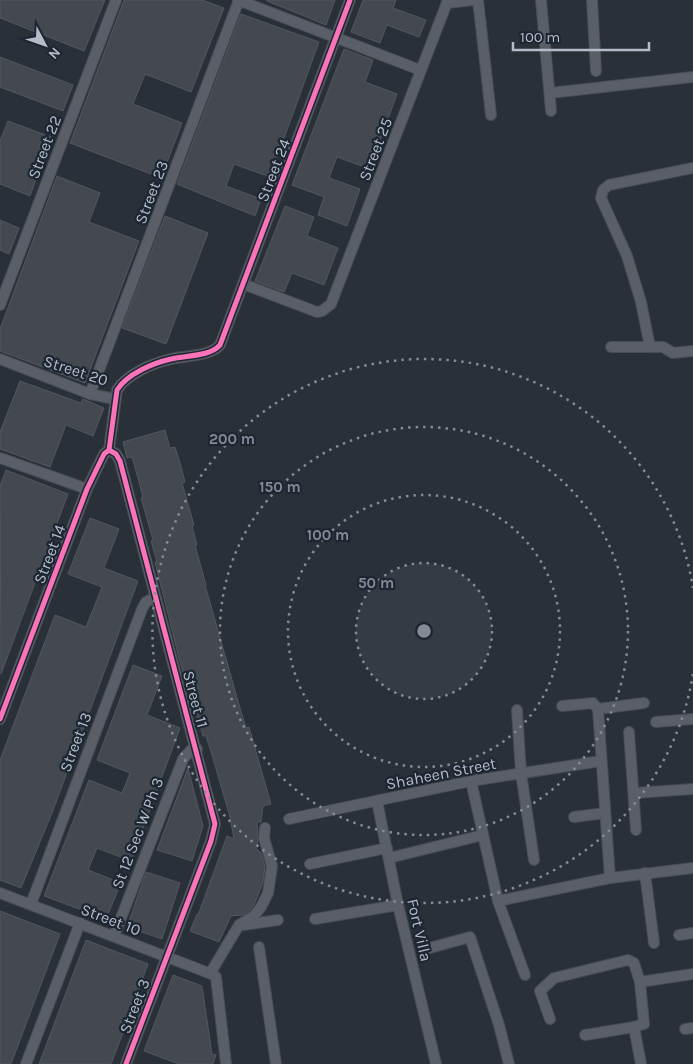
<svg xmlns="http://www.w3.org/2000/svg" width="693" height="1064" font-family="Karla,sans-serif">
  <rect width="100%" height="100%" fill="#2a3038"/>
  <g fill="#444950" stroke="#52575f">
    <polygon points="0,0 105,0 84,51 0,18"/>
    <polygon points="124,0 202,0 224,8 191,92 145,74 133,104 182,123 161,178 70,143"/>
    <polygon points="335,0 326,25 267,1 267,0"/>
    <polygon points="363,0 396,0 393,8 426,20 419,37 387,25 380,43 351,32"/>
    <polygon points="241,14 319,42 270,177 234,164 226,186 261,199 255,216 177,184"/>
    <polygon points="344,49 373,60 365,82 397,94 370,169 337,157 329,178 360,189 347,226 318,215 324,197 292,185"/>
    <polygon points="0,57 73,85 63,111 0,87"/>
    <polygon points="8,121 51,137 30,196 0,184 0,141"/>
    <polygon points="57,176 100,193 89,222 139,241 85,383 0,351 0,329"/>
    <polygon points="285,206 314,217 307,236 338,248 324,285 292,273 284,292 255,281"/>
    <polygon points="165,216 208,233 166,344 122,328"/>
    <polygon points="0,220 19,228 9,254 0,250"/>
    <polygon points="20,381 81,403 83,399 104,408 93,436 66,425 50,467 0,449 0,432"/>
    <polygon points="165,430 170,448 175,447 180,463 185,482 182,483 194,525 192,526 197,545 195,545 206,585 205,585 240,708 246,728 249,727 271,804 263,806 261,822 257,822 258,841 256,848 261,853 265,866 263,882 254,905 249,911 243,915 231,916 219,942 190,931 197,914 198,915 227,836 234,839 230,817 212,755 206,736 203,736 180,662 155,562 157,562 151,541 153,540 141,498 143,497 138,478 132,457 127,458 123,442"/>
    <polygon points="6,470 68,494 1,674 0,486"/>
    <polygon points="90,518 119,529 104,568 138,581 52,813 21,888 0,880 0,760 55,615 86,627 102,587 68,574"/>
    <polygon points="133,665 162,676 147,715 180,728 131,861 97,848 88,870 121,883 106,919 44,896 89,780 122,793 130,773 97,760"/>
    <polygon points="188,768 203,826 192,861 157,850"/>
    <polygon points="146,872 180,883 162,939 127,927"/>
    <polygon points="0,911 60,934 11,1064 0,1064"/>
    <polygon points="86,940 148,964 127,1023 111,1064 39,1064"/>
    <polygon points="173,975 202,986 212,1054 216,1055 213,1064 179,1064 144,1051"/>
  </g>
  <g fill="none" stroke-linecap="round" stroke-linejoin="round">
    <defs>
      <g id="minor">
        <polyline points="238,0 420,70"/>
        <polyline points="478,0 491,115"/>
        <polyline points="541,0 551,111"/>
        <polyline points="592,0 596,71"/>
        <polyline points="447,3 474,0"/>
        <polyline points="550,93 693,77"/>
        <polyline points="243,284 317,312 322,311 331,304 448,0"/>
        <polyline points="0,305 116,0"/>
        <polyline points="611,347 663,347 673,353 693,351"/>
        <polyline points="650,347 641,302 627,256 601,198 603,190 609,185 693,168"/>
        <polyline points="0,359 90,394 115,399"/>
        <polyline points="90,394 239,0"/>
        <polyline points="109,450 116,454 120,461 215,824 211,841 126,1064"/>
        <polyline points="0,458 87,489"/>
        <polyline points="562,706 593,703 598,709"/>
        <polyline points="517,710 521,773 534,860"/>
        <path d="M0,719L87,489L104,454L109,450L117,390C127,374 153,363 171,359C187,355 209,357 220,345L350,0"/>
        <polyline points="656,722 693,719"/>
        <polyline points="629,732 636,830"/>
        <polyline points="471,781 498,901 525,975"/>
        <polyline points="635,793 693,789"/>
        <polyline points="377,801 398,905 436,1064"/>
        <polyline points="574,817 605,813"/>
        <polyline points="289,819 471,781 601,761"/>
        <polyline points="389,858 483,835"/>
        <polyline points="310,864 387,848"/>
        <polyline points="645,873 654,943"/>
        <polyline points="610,878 598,709 644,703"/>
        <polyline points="0,893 214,975 216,977 226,1064"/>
        <polyline points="498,901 610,878 693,868"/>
        <polyline points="31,904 142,609 146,602 155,597"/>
        <polyline points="315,919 398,905"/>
        <polyline points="243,925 278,920"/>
        <polyline points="679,935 693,933"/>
        <polyline points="114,936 183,759 191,750 197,749"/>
        <polyline points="259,947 276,1064"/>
        <polyline points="426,949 470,937 499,1025 509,1064"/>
        <polyline points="211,972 239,925 254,916 261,907 268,893 272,866 264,838 265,828"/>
        <polyline points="550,1019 540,991 554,978 628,960 634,963 640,982 693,974"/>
        <polyline points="634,1027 641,1064"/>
        <polyline points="685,1029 693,1028"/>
        <polyline points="585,1035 634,1027 644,1024 640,982"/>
        <polyline points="26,1064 80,923"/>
      </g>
    </defs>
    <use href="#minor" stroke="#484c53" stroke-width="12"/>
    <use href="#minor" stroke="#5a5e66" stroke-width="10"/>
    <defs>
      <g id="cycleway">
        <polyline points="109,450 116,454 120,461 215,824 211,841 126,1064"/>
        <path d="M0,719L87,489L104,454L109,450L117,390C127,374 153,363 171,359C187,355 209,357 220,345L350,0"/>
      </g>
    </defs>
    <use href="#cycleway" stroke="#1d2633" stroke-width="8"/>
    <use href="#cycleway" stroke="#fb73b8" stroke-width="5"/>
  </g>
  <circle cx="424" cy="631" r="68" fill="#848b96" fill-opacity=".12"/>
  <g fill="none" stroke="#848b96" stroke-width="2.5" stroke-dasharray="2.5 5">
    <circle cx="424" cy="631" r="68"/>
    <circle cx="424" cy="631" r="136"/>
    <circle cx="424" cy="631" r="204"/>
    <path d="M693 674A272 272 0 1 1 693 588"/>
  </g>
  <g text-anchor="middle" stroke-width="4.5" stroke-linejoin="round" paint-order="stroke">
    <g font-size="16" fill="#b4bcc9" stroke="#1d2633">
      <text transform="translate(44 147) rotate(-69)" y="6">Street 22</text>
      <text transform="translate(375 149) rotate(-69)" y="6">Street 25</text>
      <text transform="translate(273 170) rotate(-69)" y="6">Street 24</text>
      <text transform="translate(151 192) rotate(-69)" y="6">Street 23</text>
      <text transform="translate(76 370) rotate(18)" y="6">Street 20</text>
      <text transform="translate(49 554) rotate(-69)" y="6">Street 14</text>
      <text transform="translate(196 699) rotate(75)" y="6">Street 11</text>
      <text transform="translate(75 742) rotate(-69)" y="6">Street 13</text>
      <text transform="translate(441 773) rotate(-11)" y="6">Shaheen Street</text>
      <text transform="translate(137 833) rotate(-69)" y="6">St 12 Sec W Ph 3</text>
      <text transform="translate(111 919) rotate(21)" y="6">Street 10</text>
      <text transform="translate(420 930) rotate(77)" y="6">Fort Villa</text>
      <text transform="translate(134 1006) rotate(-69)" y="6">Street 3</text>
    </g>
  </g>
  <circle cx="424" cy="631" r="8" fill="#848b96" stroke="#1d2633" stroke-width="2.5"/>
  <g font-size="15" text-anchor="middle" font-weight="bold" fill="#848b96" stroke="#1d2633" stroke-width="4.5" stroke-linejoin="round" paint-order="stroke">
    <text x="232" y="444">200 m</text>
    <text x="280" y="492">150 m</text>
    <text x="328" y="540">100 m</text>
    <text x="376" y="588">50 m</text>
  </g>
  <g transform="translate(45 45) rotate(131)" stroke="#1d2633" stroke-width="4" paint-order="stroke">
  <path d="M0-4L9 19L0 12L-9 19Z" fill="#b4bcc9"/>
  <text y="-8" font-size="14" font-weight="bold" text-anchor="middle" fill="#b4bcc9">N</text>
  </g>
  <path d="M513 42v8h136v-8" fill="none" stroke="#b4bcc9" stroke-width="2.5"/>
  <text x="520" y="42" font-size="15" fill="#b4bcc9" stroke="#1d2633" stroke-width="4" paint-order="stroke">100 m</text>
</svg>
